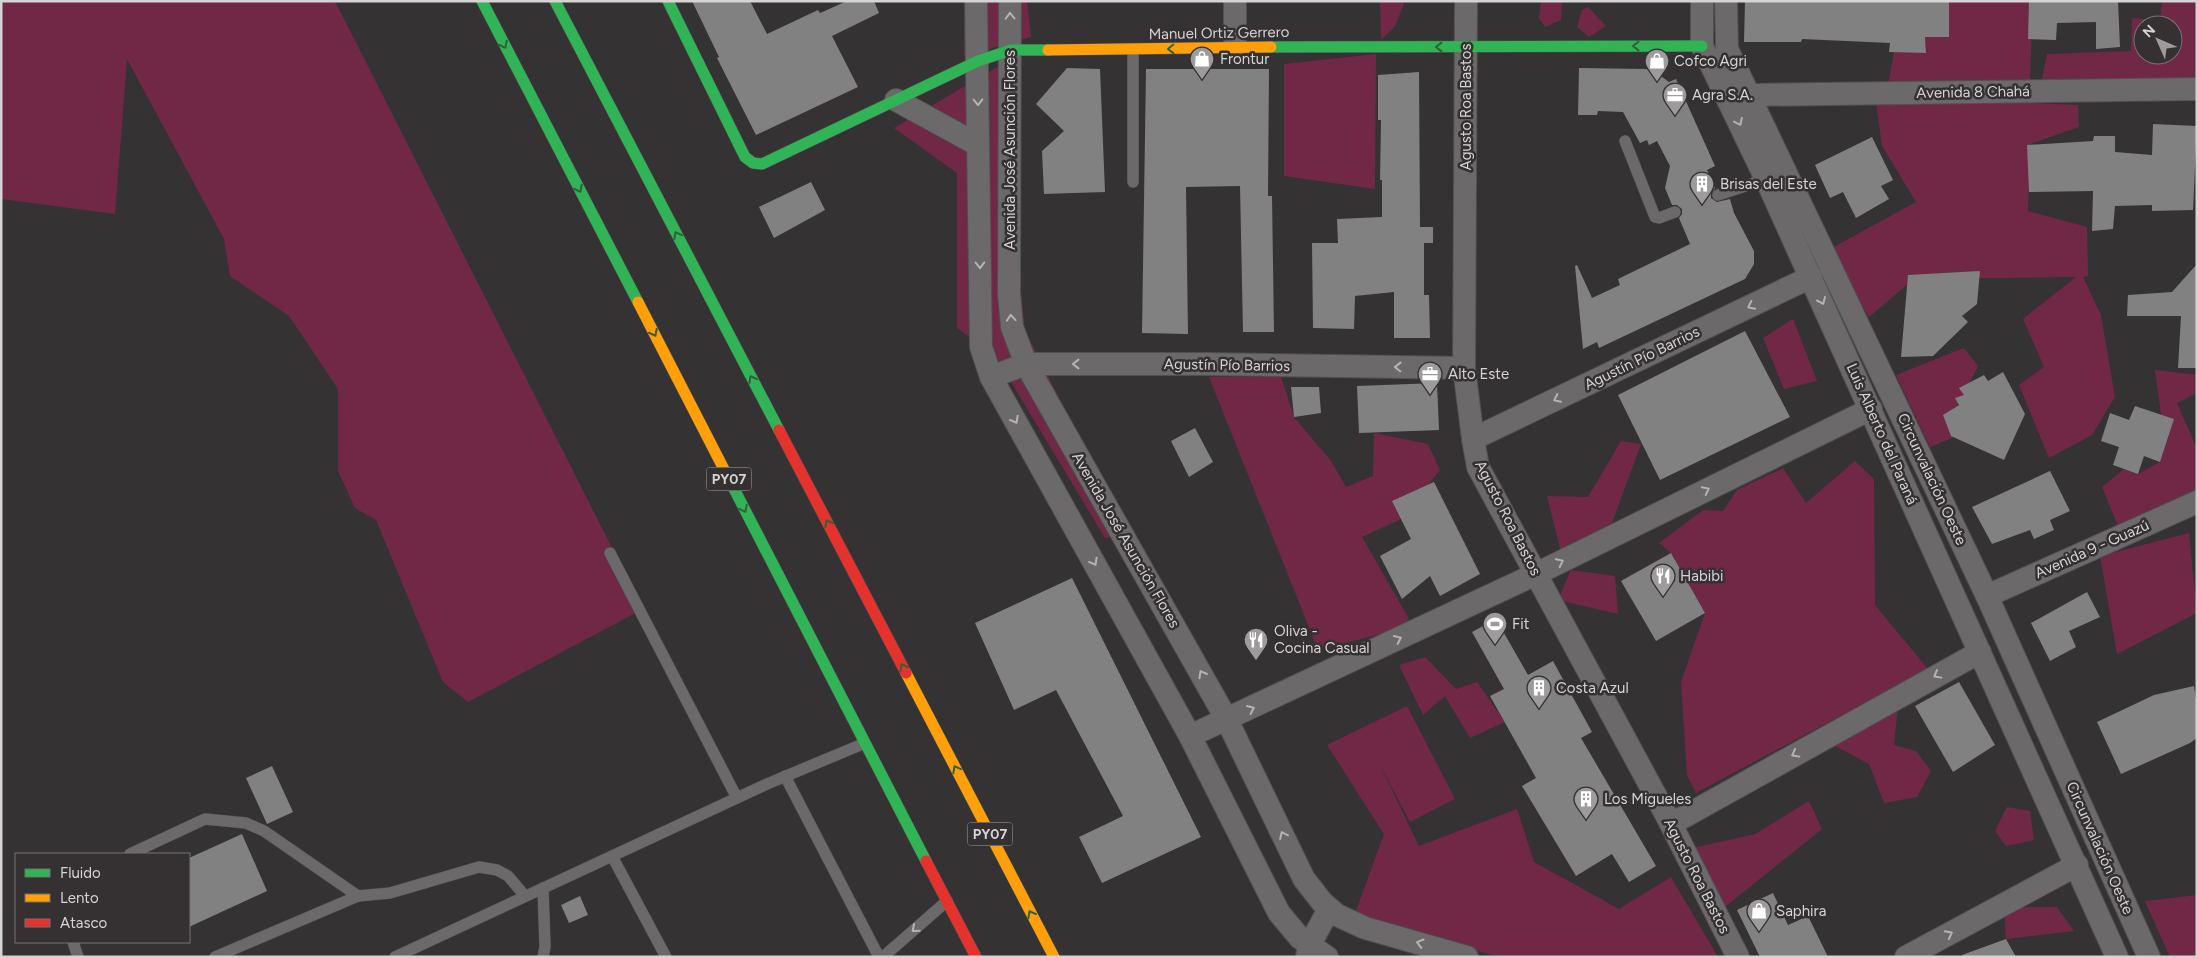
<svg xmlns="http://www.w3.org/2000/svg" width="2198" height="958" font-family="Figtree,sans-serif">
  <rect width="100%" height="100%" fill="#343233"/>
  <g fill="#712847" fill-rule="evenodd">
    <polygon points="1,1 335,1 643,609 468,702 443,682 376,520 355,508 338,471 338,389 289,316 230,276 224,239 127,59 115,214 1,199"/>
    <polygon points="965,1 1027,1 1031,37 964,56"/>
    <polygon points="1380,1 1402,1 1404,4 1395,26 1381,40"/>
    <polygon points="1541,1 1562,1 1561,20 1545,27 1539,18"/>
    <polygon points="1949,1 2033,1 2030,80 1888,85 1894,52 1926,53 1925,37 1949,37"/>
    <path d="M2162,1H2197V78L2041,83L2047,54L2131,51L2132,18L2160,21ZM2143,25H2173V55H2143Z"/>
    <polygon points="1588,7 1606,26 1589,37 1577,27 1582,10"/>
    <polygon points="1376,54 1375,189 1284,176 1284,64"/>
    <polygon points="999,66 1025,331 1130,536 1105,538 996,357 957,328 957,173 894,128"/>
    <polygon points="2032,94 2032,103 2078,105 2079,127 2030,144 2028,211 2087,227 2088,276 2083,277 2101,315 2115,397 2092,435 2049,458 2019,385 2044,367 2023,319 2076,277 1914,279 1869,317 1828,250 1916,202 1882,146 1875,96"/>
    <polygon points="1793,319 1817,381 1784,389 1763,338"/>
    <polygon points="1964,348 1978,366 1970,382 1974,389 1953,409 1957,436 1930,447 1896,375"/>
    <polygon points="2155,370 2197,375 2197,393 2177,403 2197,449 2197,492 2119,528 2102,487 2124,469 2138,474 2160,462 2169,436 2154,431 2161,414"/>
    <polygon points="1209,377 1281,377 1294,417 1331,461 1346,487 1373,476 1374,433 1428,444 1440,470 1401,519 1362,537 1413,626 1318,650"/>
    <polygon points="1621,441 1641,444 1612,523 1561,553 1547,496 1588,497"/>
    <polygon points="1855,461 1874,479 1875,605 1928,669 1696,793 1687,775 1681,682 1705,613 1671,553 1659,543 1703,510 1723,511 1737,490 1783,468 1806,503"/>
    <polygon points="2189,533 2197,613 2117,654 2100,556"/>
    <polygon points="1571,570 1615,576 1618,614 1558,600"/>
    <polygon points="1425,657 1456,689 1477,682 1505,722 1470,738 1445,696 1423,715 1399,665"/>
    <polygon points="1407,706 1455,799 1410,822 1378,761 1419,846 1517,809 1534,862 1619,909 1671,877 1718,957 1501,957 1353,919 1384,834 1327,745"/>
    <polygon points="1898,707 1894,745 1916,751 1931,771 1917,797 1884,803 1869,764 1822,739"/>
    <polygon points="1809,801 1822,829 1721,910 1693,848 1755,834"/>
    <polygon points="2007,807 2030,811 2034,840 2006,846 1995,831"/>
    <polygon points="2197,895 2197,957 2170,957 2145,901"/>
    <polygon points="2027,907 2057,907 2074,931 2006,939 2004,911"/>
  </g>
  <g fill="#828181">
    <polygon points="692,1 750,1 767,34 818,10 820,13 847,1 874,1 879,13 832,36 858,87 756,135 717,58 719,57"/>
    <polygon points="1745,1 1949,1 1949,37 1925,37 1926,53 1889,52 1890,43 1802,39 1801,42 1744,42"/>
    <polygon points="2029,1 2118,1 2120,47 2096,49 2096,22 2057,23 2056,40 2028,39"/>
    <polygon points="1067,68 1100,69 1105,192 1044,194 1042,151 1064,131 1036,104"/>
    <polygon points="1579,68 1646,69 1654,71 1669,82 1676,79 1715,166 1707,170 1715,188 1711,193 1711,198 1717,202 1730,199 1734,213 1754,251 1754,264 1745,279 1599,348 1597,342 1583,349 1575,266 1577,265 1592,298 1620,285 1618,279 1690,244 1679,218 1682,214 1682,209 1677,205 1672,205 1665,188 1670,166 1657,141 1649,145 1647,140 1640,143 1623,112 1598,111 1597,115 1578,115"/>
    <polygon points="1146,69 1269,69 1268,196 1272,196 1274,332 1243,332 1240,186 1186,187 1188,334 1142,333"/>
    <polygon points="1419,72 1420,227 1433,227 1433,243 1424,243 1424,295 1429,295 1430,338 1394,338 1394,292 1355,296 1354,329 1313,328 1312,243 1338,243 1337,219 1382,217 1382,180 1380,180 1381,120 1378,120 1378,75"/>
    <polygon points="2153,124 2197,126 2193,210 2152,211 2152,205 2115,206 2113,229 2092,231 2093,191 2029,192 2027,145 2093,141 2094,136 2115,136 2115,152 2152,155"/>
    <polygon points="1872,137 1893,180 1881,186 1889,199 1856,218 1843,192 1830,198 1815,165"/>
    <polygon points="811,182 825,210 774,238 759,207"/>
    <polygon points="2197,264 2197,368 2178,368 2181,316 2127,316 2128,295 2172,292"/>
    <polygon points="1980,271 1977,304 1962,316 1968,322 1933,356 1901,357 1908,275"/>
    <polygon points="1745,331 1790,417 1660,480 1618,395"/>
    <polygon points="2003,372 2025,414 2004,460 1951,436 1943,415 1959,405 1955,398 1964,395 1959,388 1984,375 1988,381"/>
    <polygon points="1437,383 1439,430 1359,433 1357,386"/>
    <polygon points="1291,387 1319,387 1321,413 1294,417"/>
    <polygon points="2135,406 2174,419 2160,462 2144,456 2138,474 2113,465 2119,447 2101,441 2110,413 2129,420"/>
    <polygon points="1195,428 1213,462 1189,477 1171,441"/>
    <polygon points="2050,471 2070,511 2050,520 2054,530 2034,539 2030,530 1992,544 1972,507"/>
    <polygon points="1434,482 1480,574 1440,596 1430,576 1402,599 1380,556 1411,539 1392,501"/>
    <polygon points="1671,553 1705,613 1656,641 1621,581"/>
    <polygon points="1072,578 1201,837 1102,883 1079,837 1123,816 1056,690 1014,710 975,623"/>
    <polygon points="2087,592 2100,617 2069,631 2076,647 2050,661 2031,623"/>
    <polygon points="1496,619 1528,675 1553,661 1592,732 1581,738 1656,866 1629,882 1612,854 1576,876 1522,786 1536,778 1490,696 1504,689 1472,632"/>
    <polygon points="1959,682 1995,745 1953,772 1915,706"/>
    <polygon points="2194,686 2197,706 2197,738 2190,743 2121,774 2097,722 2154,695"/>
    <polygon points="272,766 293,812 267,824 246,778"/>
    <polygon points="242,834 267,891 189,927 189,858"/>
    <polygon points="1773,893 1788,925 1808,916 1828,957 1760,957 1737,910"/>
    <polygon points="580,896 588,915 569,923 561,905"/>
    <polygon points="2006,939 2016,957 1962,957 1962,955"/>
  </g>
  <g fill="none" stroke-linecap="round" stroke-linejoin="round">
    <defs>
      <g id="lane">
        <polyline points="1133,50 1133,182"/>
        <polyline points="1625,141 1655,217 1659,218 1675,212"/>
        <polyline points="1718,195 1766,179"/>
        <polyline points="610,553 737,798"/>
        <polyline points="785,776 879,957"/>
        <polyline points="130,854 205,819 246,823 264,831 358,896"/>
        <polyline points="612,856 666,957"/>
        <polyline points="543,888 545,947 543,957"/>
        <polyline points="73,942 78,957"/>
        <polyline points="215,957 358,896 390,893 479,867 497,870 508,876 525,896"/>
        <polyline points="395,957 767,784 865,743"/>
        <polyline points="883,957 947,901"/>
      </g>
      <g id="street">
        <polyline points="976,1 981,347 991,377 1190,736 1279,913 1300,938 1327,957"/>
        <polyline points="1010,1 1009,294 1012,327 1026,364 1227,720 1304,879 1322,902 1337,915 1365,928 1467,957"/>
        <polyline points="1235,1 1235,47"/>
        <polyline points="1466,1 1464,368 1473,439 1478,467 1671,824 1738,957"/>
        <polyline points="1702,1 1702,46 1766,179 2117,957"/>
        <polyline points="1726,1 1727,49 1987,596 2149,957"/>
        <polyline points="1750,95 2197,89"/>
        <polyline points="896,100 978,145"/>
        <polyline points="991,377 1026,364 1206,364 1464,368"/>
        <polyline points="1473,439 1811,277"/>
        <polyline points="1987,596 2197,502"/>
        <polyline points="1190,736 1536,574 1871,409"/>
        <polyline points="1671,824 1980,652"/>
        <polyline points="1307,957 1309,946 1329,909"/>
        <polyline points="1906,957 2077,865"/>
      </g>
      <g id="fast">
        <polyline points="482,1 638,302"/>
        <polyline points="555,1 779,430"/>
        <polyline points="668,1 745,157 753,163 762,164 978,61 1011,50 1048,50"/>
        <polyline points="1271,47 1702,46"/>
        <polyline points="730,481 926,861"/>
      </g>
      <g id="slow">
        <polyline points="1048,50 1271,47"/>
        <polyline points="638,302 730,481"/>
        <polyline points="906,673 1054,957"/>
      </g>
      <g id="jam">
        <polyline points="779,430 906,673"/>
        <polyline points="926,861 976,957"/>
      </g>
    </defs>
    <use href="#lane" stroke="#514f50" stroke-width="12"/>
    <use href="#street" stroke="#514f50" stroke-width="24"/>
    <use href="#fast" stroke="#514f50" stroke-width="12"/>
    <use href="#slow" stroke="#514f50" stroke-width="12"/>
    <use href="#jam" stroke="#514f50" stroke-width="12"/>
    <use href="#lane" stroke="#6b696a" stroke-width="11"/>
    <use href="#street" stroke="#6b696a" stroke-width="22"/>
    <use href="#fast" stroke="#30b455" stroke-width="11"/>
    <use href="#slow" stroke="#ff9f0a" stroke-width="11"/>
    <use href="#jam" stroke="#e5322d" stroke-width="11"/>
  </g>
  <defs><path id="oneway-chevron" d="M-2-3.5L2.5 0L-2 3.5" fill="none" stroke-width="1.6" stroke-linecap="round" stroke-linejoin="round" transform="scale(1.25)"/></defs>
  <g stroke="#b6b3b4">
    <use href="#oneway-chevron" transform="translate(1010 16) rotate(-91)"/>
    <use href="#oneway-chevron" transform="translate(978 102) rotate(89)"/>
    <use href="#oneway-chevron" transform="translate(1739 122) rotate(64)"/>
    <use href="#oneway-chevron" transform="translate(980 265) rotate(89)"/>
    <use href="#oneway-chevron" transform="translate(1822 301) rotate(66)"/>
    <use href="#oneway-chevron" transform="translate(1751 306) rotate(154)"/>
    <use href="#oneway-chevron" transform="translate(1011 318) rotate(-94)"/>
    <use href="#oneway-chevron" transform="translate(1076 364) rotate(180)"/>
    <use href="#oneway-chevron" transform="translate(1398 367) rotate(-179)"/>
    <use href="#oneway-chevron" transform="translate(1557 399) rotate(154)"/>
    <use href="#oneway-chevron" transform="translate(1015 420) rotate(61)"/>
    <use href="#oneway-chevron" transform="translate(1706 490) rotate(-26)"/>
    <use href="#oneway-chevron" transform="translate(1094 562) rotate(61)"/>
    <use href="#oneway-chevron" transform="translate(1560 562) rotate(-26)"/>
    <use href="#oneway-chevron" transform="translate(1398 639) rotate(-25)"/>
    <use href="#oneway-chevron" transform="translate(1202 674) rotate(-120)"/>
    <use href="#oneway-chevron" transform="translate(1937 675) rotate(151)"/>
    <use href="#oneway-chevron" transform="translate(1251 709) rotate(-25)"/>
    <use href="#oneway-chevron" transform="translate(1795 754) rotate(151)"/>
    <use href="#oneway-chevron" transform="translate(1283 835) rotate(-116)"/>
    <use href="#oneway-chevron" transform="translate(915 929) rotate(139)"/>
    <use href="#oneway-chevron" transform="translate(1949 934) rotate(-28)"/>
    <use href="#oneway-chevron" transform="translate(1420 943) rotate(-164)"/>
  </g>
  <g stroke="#335f3e">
    <use href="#oneway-chevron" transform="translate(504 45) rotate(63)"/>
    <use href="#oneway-chevron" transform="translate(1636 46) rotate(180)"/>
    <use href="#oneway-chevron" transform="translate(1439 47) rotate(180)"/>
    <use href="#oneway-chevron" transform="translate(1171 49) rotate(179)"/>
    <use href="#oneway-chevron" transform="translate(579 189) rotate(63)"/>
    <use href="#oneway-chevron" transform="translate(677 235) rotate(-118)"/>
    <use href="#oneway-chevron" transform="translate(654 333) rotate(63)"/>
    <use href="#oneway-chevron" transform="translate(752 379) rotate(-118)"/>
    <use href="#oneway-chevron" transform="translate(744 509) rotate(63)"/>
    <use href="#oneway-chevron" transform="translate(828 523) rotate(-118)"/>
    <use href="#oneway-chevron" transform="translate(903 667) rotate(-118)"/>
    <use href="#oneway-chevron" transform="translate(956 769) rotate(-118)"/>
    <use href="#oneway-chevron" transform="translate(1031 914) rotate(-118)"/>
  </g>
  <defs>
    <symbol id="shop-pin" viewBox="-11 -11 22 30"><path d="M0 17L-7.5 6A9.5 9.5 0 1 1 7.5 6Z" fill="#9d9b9c" stroke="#353132"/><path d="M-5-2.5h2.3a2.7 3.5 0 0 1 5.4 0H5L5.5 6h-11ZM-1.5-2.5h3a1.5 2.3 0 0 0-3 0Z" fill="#fff"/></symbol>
    <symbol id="office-pin" viewBox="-11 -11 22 30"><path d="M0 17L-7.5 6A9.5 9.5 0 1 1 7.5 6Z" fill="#9d9b9c" stroke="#353132"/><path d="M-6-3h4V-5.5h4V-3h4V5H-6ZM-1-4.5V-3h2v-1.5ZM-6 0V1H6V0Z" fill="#fff"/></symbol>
    <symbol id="building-pin" viewBox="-11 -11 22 30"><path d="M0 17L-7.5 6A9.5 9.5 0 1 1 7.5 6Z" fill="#9d9b9c" stroke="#353132"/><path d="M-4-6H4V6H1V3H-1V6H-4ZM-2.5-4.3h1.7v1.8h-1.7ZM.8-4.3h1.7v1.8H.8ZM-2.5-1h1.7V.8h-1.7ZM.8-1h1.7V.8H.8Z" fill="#fff"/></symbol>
    <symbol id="restaurant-pin" viewBox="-11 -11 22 30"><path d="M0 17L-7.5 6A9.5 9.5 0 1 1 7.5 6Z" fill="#9d9b9c" stroke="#353132"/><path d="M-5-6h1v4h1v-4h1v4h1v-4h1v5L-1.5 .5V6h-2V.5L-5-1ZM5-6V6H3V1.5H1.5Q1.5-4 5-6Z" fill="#fff"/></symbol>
    <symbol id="stadium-pin" viewBox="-11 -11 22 30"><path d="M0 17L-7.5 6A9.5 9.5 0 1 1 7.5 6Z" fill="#9d9b9c" stroke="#353132"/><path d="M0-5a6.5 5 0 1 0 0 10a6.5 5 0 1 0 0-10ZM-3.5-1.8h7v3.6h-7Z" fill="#fff"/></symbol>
  </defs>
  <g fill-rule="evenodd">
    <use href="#shop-pin" x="1188" y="45" width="28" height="38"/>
    <use href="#shop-pin" x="1643" y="47" width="28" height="38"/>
    <use href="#office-pin" x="1661" y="81" width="28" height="38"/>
    <use href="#building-pin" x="1688" y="170" width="28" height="38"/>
    <use href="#office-pin" x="1416" y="360" width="28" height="38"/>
    <use href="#restaurant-pin" x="1649" y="562" width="28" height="38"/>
    <use href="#stadium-pin" x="1481" y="610" width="28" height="38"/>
    <use href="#restaurant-pin" x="1242" y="626" width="28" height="38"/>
    <use href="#building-pin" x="1525" y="674" width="28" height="38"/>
    <use href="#building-pin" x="1572" y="785" width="28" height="38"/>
    <use href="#shop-pin" x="1745" y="897" width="28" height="38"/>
  </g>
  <g text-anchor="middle" stroke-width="5" stroke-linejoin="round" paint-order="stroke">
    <g fill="#353132" stroke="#a6a2a3" stroke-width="1">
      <rect x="706.5" y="467.5" width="45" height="23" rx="4"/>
      <rect x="967.5" y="822.5" width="45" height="23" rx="4"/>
    </g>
    <g font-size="14" font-weight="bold" fill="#d6d3d4">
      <text x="729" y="484">PY07</text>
      <text x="990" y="839">PY07</text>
    </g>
    <g font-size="15" fill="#d6d3d4" stroke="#353132">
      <text transform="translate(1219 33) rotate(-1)" y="5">Manuel Ortiz Gerrero</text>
      <text transform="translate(1973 92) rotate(-1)" y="5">Avenida 8 Chahá</text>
      <text transform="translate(1466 107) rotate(-90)" y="5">Agusto Roa Bastos</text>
      <text transform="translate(1010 150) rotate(-90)" y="5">Avenida José Asunción Flores</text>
      <text transform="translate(1642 358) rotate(-26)" y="5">Agustín Pío Barrios</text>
      <text transform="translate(1227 365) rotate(1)" y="5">Agustín Pío Barrios</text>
      <text transform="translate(1882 434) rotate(66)" y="5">Luis Alberto del Paraná</text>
      <text transform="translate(1932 479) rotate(65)" y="5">Circunvalación Oeste</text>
      <text transform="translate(1508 518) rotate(63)" y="5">Agusto Roa Bastos</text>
      <text transform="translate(1126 540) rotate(60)" y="5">Avenida José Asunción Flores</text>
      <text transform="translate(2092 549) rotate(-24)" y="5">Avenida 9 - Guazú</text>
      <text transform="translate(2100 848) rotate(66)" y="5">Circunvalación Oeste</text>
      <text transform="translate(1697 876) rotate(63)" y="5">Agusto Roa Bastos</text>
    </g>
    <g font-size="15" fill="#d6d3d4" stroke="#353132" text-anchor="start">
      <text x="1220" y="64">Frontur</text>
      <text x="1674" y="66">Cofco Agri</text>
      <text x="1692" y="100">Agra S.A.</text>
      <text x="1720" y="189">Brisas del Este</text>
      <text x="1448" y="379">Alto Este</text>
      <text x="1680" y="581">Habibi</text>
      <text x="1512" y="629">Fit</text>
      <text x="1274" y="636">Oliva -<tspan x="1274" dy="17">Cocina Casual</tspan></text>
      <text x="1556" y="693">Costa Azul</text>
      <text x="1604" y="804">Los Migueles</text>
      <text x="1776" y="916">Saphira</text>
    </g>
  </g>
  <rect width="2198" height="958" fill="none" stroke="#d6d3d4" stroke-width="5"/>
  <rect x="15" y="853" width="175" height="90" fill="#353132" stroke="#757273"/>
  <rect x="25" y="869" width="25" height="8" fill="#30b455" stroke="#757273"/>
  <text x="60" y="878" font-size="15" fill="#d6d3d4">Fluido</text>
  <rect x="25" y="894" width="25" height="8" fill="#ff9f0a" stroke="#757273"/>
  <text x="60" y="903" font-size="15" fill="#d6d3d4">Lento</text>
  <rect x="25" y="919" width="25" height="8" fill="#e5322d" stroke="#757273"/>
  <text x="60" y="928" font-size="15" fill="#d6d3d4">Atasco</text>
  <g transform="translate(2158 40) rotate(315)"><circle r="24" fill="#353132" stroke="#757273"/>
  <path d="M0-4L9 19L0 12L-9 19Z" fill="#9d9b9c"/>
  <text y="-8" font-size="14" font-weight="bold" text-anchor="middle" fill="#d6d3d4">N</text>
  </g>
</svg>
